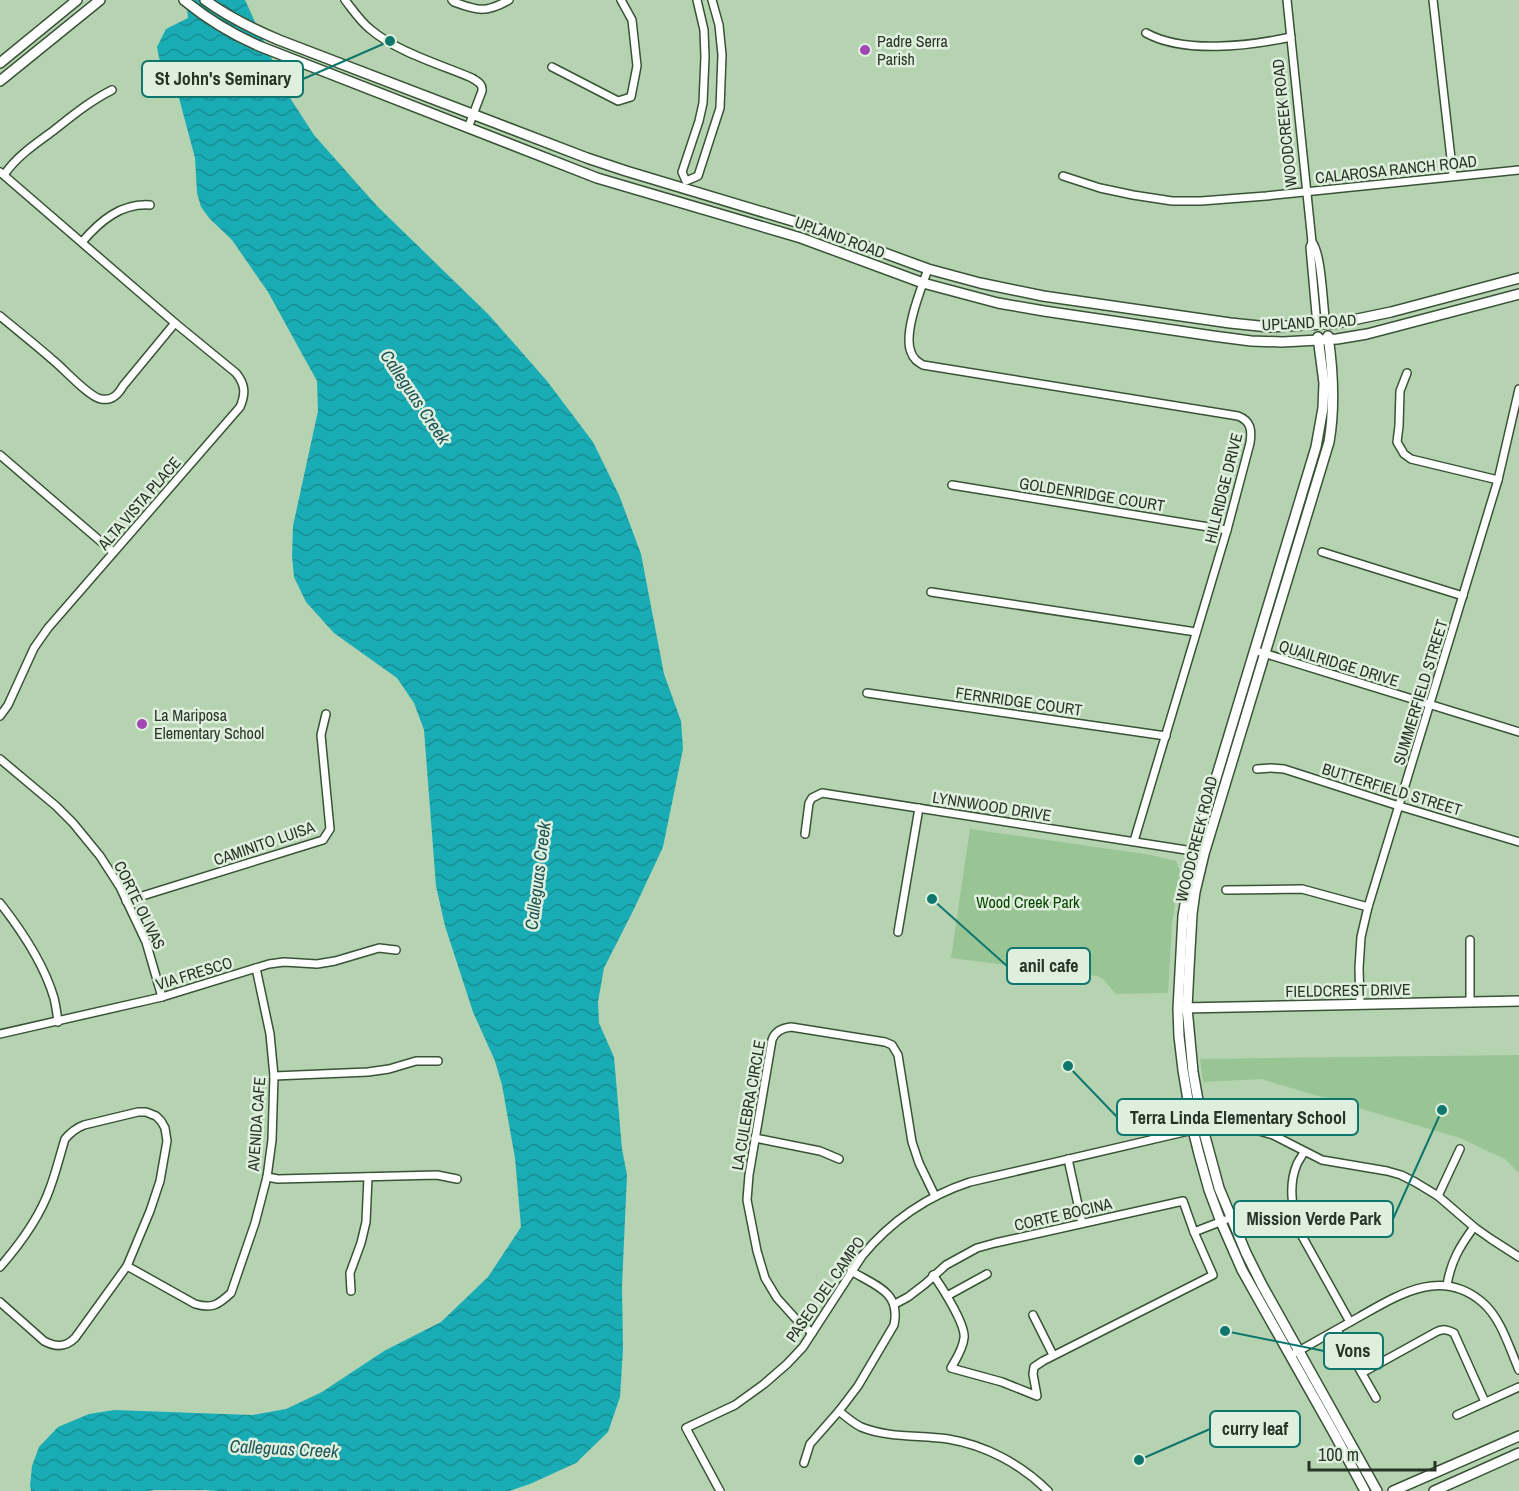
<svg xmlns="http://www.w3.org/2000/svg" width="1519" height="1491" font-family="'Archivo Narrow',sans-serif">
  <defs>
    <pattern id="water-waves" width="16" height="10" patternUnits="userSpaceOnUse" patternTransform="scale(1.5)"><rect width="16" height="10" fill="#1aacb5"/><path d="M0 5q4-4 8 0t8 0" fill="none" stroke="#178d93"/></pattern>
  </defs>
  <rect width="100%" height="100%" fill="#b5d3b1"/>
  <g fill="#99c494">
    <polygon points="970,829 1151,855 1176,861 1180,871 1172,924 1168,993 1116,994 1103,979 1097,976 951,958"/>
    <polygon points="1519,1055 1519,1173 1505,1159 1460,1138 1261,1079 1203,1082 1200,1059"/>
  </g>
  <polygon fill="url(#water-waves)" points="186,0 245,0 282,81 292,101 314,135 377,206 489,315 547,381 593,442 619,495 641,554 664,674 681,721 683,749 663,847 634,909 604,968 598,1002 599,1023 614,1057 622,1149 627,1175 622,1286 623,1349 620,1397 608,1432 576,1463 530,1484 509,1491 217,1491 205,1490 155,1490 147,1491 31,1491 30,1486 32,1466 39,1447 58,1427 89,1414 114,1410 252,1415 286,1409 322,1392 384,1351 441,1322 488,1277 521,1227 515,1158 502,1085 495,1061 473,1012 445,926 436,886 424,730 414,703 397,678 334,633 306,602 294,577 292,556 293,526 318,411 317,381 268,292 232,240 210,219 201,207 197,193 195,158 179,98 168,72 160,62 157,47 166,29 188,18"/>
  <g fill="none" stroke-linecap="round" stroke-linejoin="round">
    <defs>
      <g id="street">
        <path d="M345,0C353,10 360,21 370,29C397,52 439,64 472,78C478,82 483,84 482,91L468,128"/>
        <path d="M452,0L454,2C478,11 486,13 509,0"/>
        <polyline points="697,0 704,30 705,57 703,103 699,121 682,172 686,181 698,176 720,108 722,55 719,25 712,0"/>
        <polyline points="1287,0 1312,242 1310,247 1317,325"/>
        <polyline points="1433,0 1453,176"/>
        <path d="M1146,33C1184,54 1249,46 1291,37"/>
        <polyline points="552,67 618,101 631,97 637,66 632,20 621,0"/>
        <path d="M0,172L175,323L236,373C245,384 246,393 240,407L48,628L34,648L8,705L0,716"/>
        <path d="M4,175C16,157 35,144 53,131C72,116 90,101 112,90"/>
        <polyline points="1063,176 1100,188 1133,195 1172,201 1201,201 1266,196 1519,170"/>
        <path d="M82,242C100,221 121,203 150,205"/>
        <path d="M1312,242C1322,253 1323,308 1326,325"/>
        <path d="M928,269C921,289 903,333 911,352C913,359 918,362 923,365L1238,416C1251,421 1252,430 1250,443L1227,530L1134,841"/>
        <path d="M0,316C18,331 36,345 54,361C64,369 89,397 101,399C112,401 118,395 123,386L175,323"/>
        <polyline points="1407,373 1400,391 1399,426 1397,442 1404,454 1411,459 1498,480"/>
        <polyline points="0,455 113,552"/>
        <polyline points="952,485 1227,530"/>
        <polyline points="1322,552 1463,596"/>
        <polyline points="931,592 1196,632"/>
        <polyline points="1260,652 1519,732"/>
        <polyline points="867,693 1166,736"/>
        <polyline points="0,759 56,806 73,823 100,856 120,887 146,942 162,997"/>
        <polyline points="1257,769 1271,768 1284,769 1399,806 1519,842"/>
        <polyline points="805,834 809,803 812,798 822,793 1199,852"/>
        <polyline points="1226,890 1302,889 1368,907"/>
        <polyline points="126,901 323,840 330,829 321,735 326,714"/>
        <path d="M0,903C22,931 44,964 54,998C56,1006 57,1014 58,1022"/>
        <polyline points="898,932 919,808"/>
        <polyline points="1470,940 1470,1002"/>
        <polyline points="1360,1004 1359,968 1361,937 1368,907 1498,480 1519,389"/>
        <polyline points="0,1034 162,997 269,964 284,962 317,964 335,961 379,948 396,950"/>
        <polyline points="274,1076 368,1072 389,1069 416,1061 438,1061"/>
        <polyline points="755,1138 820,1151 839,1159"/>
        <path d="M1304,1152C1302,1156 1299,1160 1297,1164C1287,1188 1293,1213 1302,1236L1350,1322"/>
        <polyline points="1068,1159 1082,1223"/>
        <polyline points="267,1177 278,1179 437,1175 457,1179"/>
        <polyline points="1438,1196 1460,1149"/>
        <path d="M127,1266L195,1304C212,1309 218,1305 231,1293L255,1223L267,1177L272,1140L274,1076L270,1034L256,968"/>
        <path d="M0,1267C20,1244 40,1217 50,1188C56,1172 60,1155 65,1139C71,1132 76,1128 84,1125L138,1112H146L156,1116L161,1121L165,1128L167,1141L160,1181L150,1211L127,1266L75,1338C65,1348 55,1347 44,1341L0,1302"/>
        <path d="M933,1275C942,1287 966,1325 964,1338C963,1349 956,1359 951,1368L1002,1382L1037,1396L1033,1374L1034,1367L1043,1361L1213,1275L1194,1232"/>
        <path d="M1447,1285C1451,1261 1460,1246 1474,1227"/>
        <polyline points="351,1291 350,1273 361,1243 366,1222 368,1177"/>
        <polyline points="947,1296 987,1274"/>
        <polyline points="895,1304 908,1297 925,1284 946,1265 977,1248 995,1243 1183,1201 1194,1232 1225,1220"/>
        <polyline points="1033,1315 1053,1355"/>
        <polyline points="1337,1330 1376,1398"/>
        <path d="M812,1333L795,1318L777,1298L765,1278L757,1251L747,1200L749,1175L772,1040C775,1031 782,1028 791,1027L885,1042L892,1045L898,1055L912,1142L919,1163L935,1196"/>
        <path d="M1295,1353C1316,1341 1338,1329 1359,1317C1398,1295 1441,1267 1482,1302C1501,1318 1509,1347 1519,1370"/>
        <path d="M1362,1373L1436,1332C1443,1328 1448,1330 1454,1333L1485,1402"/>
        <path d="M839,1411C846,1417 853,1423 861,1427C888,1438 919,1435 948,1439C985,1445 1021,1464 1048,1491"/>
        <polyline points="1457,1415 1519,1387"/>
        <path d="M804,1463L810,1444L839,1411L858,1386L894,1325C901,1292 876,1286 851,1271"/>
        <path d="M720,1491L686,1428L735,1405L764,1384L787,1364L803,1347L862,1256C891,1221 927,1196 970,1182L1193,1130L1212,1128L1259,1131L1273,1135L1322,1160L1387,1171L1401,1175L1415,1182L1438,1196L1474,1227L1491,1239L1519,1257"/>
      </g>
      <g id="secondary">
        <path d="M184,0C207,19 232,34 259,46L597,178L801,238L923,283L998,303L1044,311L1213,336L1251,341L1282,342L1337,339L1367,334L1519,294"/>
        <path d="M205,0C228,17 253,29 279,40L587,158L626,171L816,228L928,269L980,283L1043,296L1230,323L1269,327L1338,323L1391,312L1519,278"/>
        <polyline points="0,63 77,0"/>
        <polyline points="0,81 100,0"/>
        <path d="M1328,336C1333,371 1335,407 1329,442L1204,854L1195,892L1192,914L1189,968L1187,1008L1193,1072L1203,1129L1219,1188L1246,1253L1262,1285L1377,1491"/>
        <polyline points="1318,337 1324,383 1323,408 1316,447 1194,851 1183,916 1178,1009 1179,1036 1183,1070 1193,1130 1199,1154 1209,1190 1221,1222 1242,1270 1335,1435 1365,1491"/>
        <polyline points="1182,1008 1519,1001"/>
        <polyline points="1393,1491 1519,1436"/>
        <polyline points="1434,1491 1519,1453"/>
      </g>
    </defs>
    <use href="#street" stroke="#395336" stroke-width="10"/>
    <use href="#secondary" stroke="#395336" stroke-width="12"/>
    <use href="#street" stroke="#fff" stroke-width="7"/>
    <use href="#secondary" stroke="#fff" stroke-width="9"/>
  </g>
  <g fill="#a247b2" stroke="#dfefdd" stroke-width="2">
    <circle cx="865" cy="50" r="6"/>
    <circle cx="142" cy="724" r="6"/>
  </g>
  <g text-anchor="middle" stroke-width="5" stroke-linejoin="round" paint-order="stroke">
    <g font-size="16" fill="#283426" stroke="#dfefdd" text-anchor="start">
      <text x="877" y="47">Padre Serra<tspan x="877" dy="18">Parish</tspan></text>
      <text x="154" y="721">La Mariposa<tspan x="154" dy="18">Elementary School</tspan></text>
    </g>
    <g font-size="16" fill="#283426" stroke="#dfefdd">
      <text transform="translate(1284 123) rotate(-96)" y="6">WOODCREEK ROAD</text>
      <text transform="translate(1396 169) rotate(-6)" y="6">CALAROSA RANCH ROAD</text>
      <text transform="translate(840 237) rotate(20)" y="6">UPLAND ROAD</text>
      <text transform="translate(1309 322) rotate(-3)" y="6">UPLAND ROAD</text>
      <text transform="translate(1223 488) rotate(-76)" y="6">HILLRIDGE DRIVE</text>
      <text transform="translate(1092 494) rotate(9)" y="6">GOLDENRIDGE COURT</text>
      <text transform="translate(139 503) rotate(-49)" y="6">ALTA VISTA PLACE</text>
      <text transform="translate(1339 663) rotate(17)" y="6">QUAILRIDGE DRIVE</text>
      <text transform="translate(1420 692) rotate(-73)" y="6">SUMMERFIELD STREET</text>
      <text transform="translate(1019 701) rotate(8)" y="6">FERNRIDGE COURT</text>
      <text transform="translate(1392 789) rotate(17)" y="6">BUTTERFIELD STREET</text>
      <text transform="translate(992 806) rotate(9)" y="6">LYNNWOOD DRIVE</text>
      <text transform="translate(1196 839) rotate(-76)" y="6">WOODCREEK ROAD</text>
      <text transform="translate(264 843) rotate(-19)" y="6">CAMINITO LUISA</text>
      <text transform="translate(140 905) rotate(64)" y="6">CORTE OLIVAS</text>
      <text transform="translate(194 973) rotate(-17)" y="6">VIA FRESCO</text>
      <text transform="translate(1348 990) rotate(-1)" y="6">FIELDCREST DRIVE</text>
      <text transform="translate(748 1105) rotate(-80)" y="6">LA CULEBRA CIRCLE</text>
      <text transform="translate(256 1124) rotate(-86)" y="6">AVENIDA CAFE</text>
      <text transform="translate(1063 1214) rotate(-13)" y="6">CORTE BOCINA</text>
      <text transform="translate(825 1289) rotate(-55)" y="6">PASEO DEL CAMPO</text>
    </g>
    <g font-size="16" fill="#054500" stroke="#dfefdd">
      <text x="1028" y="908">Wood Creek Park</text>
    </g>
    <g font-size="18" font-style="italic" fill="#1f5559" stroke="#dfefdd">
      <text transform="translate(415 397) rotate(56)" y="6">Calleguas Creek</text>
      <text transform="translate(538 876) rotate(-83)" y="6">Calleguas Creek</text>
      <text transform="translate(284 1449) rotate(3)" y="6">Calleguas Creek</text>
    </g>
  </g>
  <path fill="none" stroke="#0f766e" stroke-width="2" d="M390 41L303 79M932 899L1007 966M1068 1066L1117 1117M1442 1110L1393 1219M1225 1331L1324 1351M1139 1460L1210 1429"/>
  <g fill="#0f766e" stroke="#dfefdd" stroke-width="2">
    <circle cx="390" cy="41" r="6"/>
    <circle cx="932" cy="899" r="6"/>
    <circle cx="1068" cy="1066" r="6"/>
    <circle cx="1442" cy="1110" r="6"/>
    <circle cx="1225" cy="1331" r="6"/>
    <circle cx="1139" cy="1460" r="6"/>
  </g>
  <g fill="#dfefdd" stroke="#0f766e" stroke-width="2">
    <rect x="142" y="61" width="161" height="36" rx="6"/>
    <rect x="1007" y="948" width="83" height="36" rx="6"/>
    <rect x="1117" y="1099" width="241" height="36" rx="6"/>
    <rect x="1234" y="1201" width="159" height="36" rx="6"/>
    <rect x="1324" y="1333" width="59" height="36" rx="6"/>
    <rect x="1210" y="1411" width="90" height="36" rx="6"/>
  </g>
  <g font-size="18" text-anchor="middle" font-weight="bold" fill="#283426">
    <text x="223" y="85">St John's Seminary</text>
    <text x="1049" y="972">anil cafe</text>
    <text x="1238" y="1124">Terra Linda Elementary School</text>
    <text x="1314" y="1225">Mission Verde Park</text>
    <text x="1353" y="1357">Vons</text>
    <text x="1255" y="1435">curry leaf</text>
  </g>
  <path d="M1309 1461v9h126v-9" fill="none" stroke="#283426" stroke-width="3"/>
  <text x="1318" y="1461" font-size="18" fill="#283426" stroke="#dfefdd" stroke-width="4.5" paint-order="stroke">100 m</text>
</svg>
